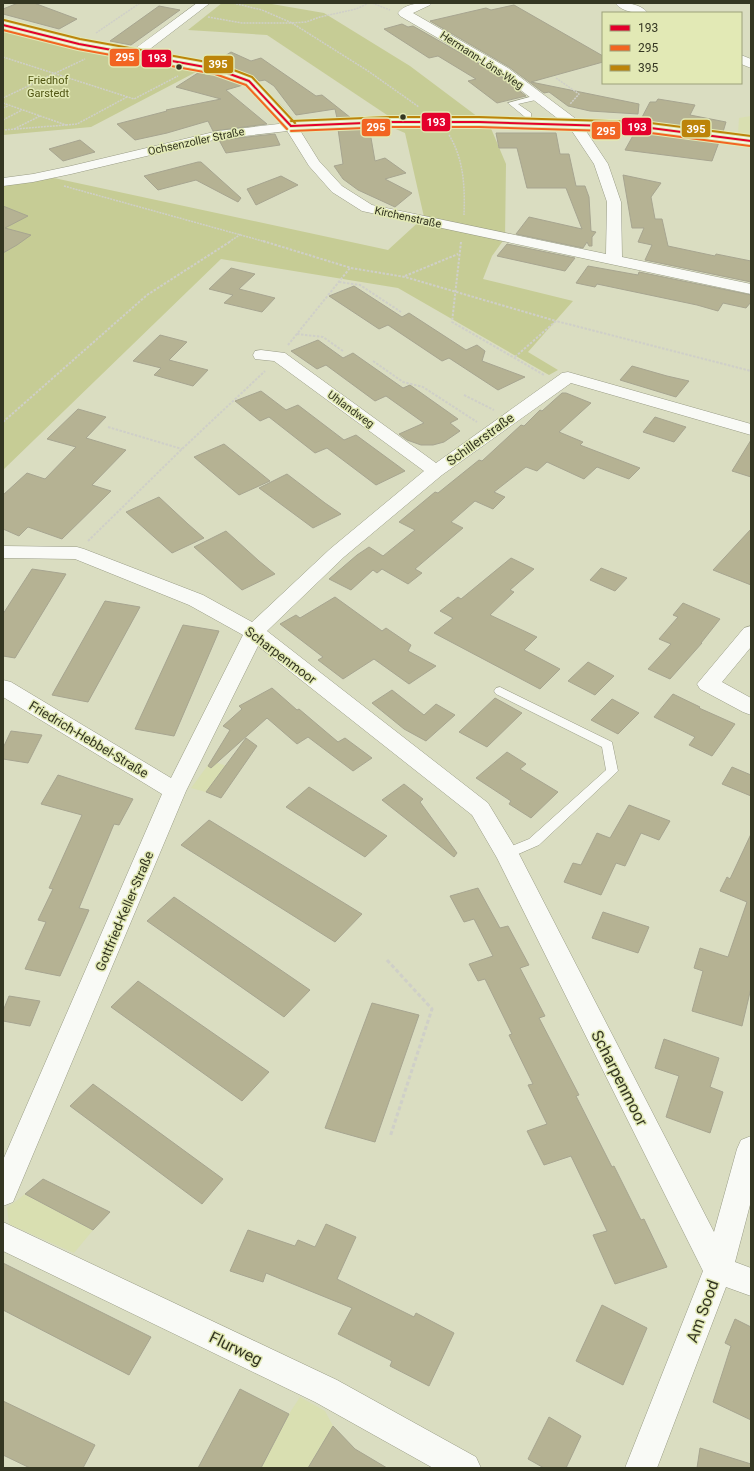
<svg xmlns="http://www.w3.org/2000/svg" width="754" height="1471" font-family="Roboto,sans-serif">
  <rect width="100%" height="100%" fill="#daddc1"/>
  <g fill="#d9dfb1">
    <polygon points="751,116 751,137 738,134 739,118"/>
    <polygon points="211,761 240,770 214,782 206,792 191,788"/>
    <polygon points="25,1194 93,1230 74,1253 9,1224 7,1208"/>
    <polygon points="300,1397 325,1411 333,1426 308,1468 261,1468 289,1414"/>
  </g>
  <g fill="#c6cc95">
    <polygon points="222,3 266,3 324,13 410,66 490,126 506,164 505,238 492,256 483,279 573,301 528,352 558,370 549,375 398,288 221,259 3,470 3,186 54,178 388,250 424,217 405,133 391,127 390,117 267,35 188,30"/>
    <polygon points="3,27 76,48 198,71 91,127 3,135"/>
  </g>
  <g fill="#b5b293" stroke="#a7a590">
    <polygon points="18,3 34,3 77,19 59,29 3,14 3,9"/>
    <polygon points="514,5 603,56 603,62 531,82 639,104 638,114 590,111 568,106 549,92 544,93 509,67 430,21 486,8 491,10"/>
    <polygon points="159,6 180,10 131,45 110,41"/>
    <polygon points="402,24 408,27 413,26 499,75 526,96 497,103 468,81 476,79 438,56 429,58 384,29"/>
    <polygon points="231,52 251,61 261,58 316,96 322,95 351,118 337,118 335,109 296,115 274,86 265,80 259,81 254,77 214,63"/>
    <polygon points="201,71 213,73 243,85 226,90 267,124 213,131 208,121 167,133 135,140 117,124 167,111 166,110 221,99 176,87"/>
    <polygon points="658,99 695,105 690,115 726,122 723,132 640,121 650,102 656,102"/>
    <polygon points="365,128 370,132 375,161 385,158 406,173 385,179 412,193 395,207 358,190 343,179 334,166 343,164 338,129"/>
    <polygon points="635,132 643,132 719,142 712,161 625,150"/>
    <polygon points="496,133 556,133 560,154 569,154 576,186 585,186 589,197 591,231 596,232 592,237 592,246 589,246 587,242 583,248 516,234 529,217 582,229 566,188 527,188 517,148 499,148"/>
    <polygon points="275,134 280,145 226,153 219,140"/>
    <polygon points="80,140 95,152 63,161 49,149"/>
    <polygon points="198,162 201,162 241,198 238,202 196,180 158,190 144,176"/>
    <polygon points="623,175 661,183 651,197 655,219 662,219 668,246 715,256 716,254 751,261 751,282 645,260 652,245 638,242 644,228 632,228"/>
    <polygon points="281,176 298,185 256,205 247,189"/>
    <polygon points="3,206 28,216 5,228 31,235 17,245 3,253"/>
    <polygon points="507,244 575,258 565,271 497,256"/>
    <polygon points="588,266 638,275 639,272 751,295 751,302 746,308 723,303 718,311 697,305 597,284 595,287 576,283"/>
    <polygon points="231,268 255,274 239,289 275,298 262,312 224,303 233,295 209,289"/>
    <polygon points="354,286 402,317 409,313 466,350 477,345 485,351 482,361 525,377 498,390 449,358 442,361 388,325 379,329 329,296"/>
    <polygon points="160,335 187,342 169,360 208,370 193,386 154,375 161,368 133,361"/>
    <polygon points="318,340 343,358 353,353 403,388 410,385 458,419 450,423 460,431 444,442 433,445 421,445 407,440 399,434 424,423 386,396 375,401 326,365 317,369 291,351"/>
    <polygon points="632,366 667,376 689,381 676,397 620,380"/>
    <polygon points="261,391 286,410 298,405 344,440 356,435 405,471 376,485 327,448 315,453 269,417 260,421 235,401"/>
    <polygon points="562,393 566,393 591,403 559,432 583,442 580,445 640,468 629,479 597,467 584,479 547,462 537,471 526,467 494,492 505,497 493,509 475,501 451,522 463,528 415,569 422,573 408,584 382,569 377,573 373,570 351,590 329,579 357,555 369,547 383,556 415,530 399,522 435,492 438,493 479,460 482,461 521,425 524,426 540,410 542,411"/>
    <polygon points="78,409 106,417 86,438 126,450 92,485 111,491 62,539 28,527 19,536 3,529 3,495 27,473 45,479 76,447 47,439"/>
    <polygon points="655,417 686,427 674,442 643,432"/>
    <polygon points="751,440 751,477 732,471"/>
    <polygon points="224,444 254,468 270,481 239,495 194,457"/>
    <polygon points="287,474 325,503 341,514 313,528 259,488"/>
    <polygon points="159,497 188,524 204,538 172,553 126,512"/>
    <polygon points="751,529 751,585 713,570"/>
    <polygon points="226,531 259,561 275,574 242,590 194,547"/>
    <polygon points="511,558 534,569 510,590 514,592 490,615 537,637 524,650 560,669 540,689 434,633 453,618 440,611 458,597 461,599"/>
    <polygon points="601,568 627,578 615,591 590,580"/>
    <polygon points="32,569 66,574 15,658 3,656 3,614"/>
    <polygon points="335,597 382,631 386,628 411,645 408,651 436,666 409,684 374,659 343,679 318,660 323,657 280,624 296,615 300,618"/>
    <polygon points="105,601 140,607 88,702 52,695"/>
    <polygon points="683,603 720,619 701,643 702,643 670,679 648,669 671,644 659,639 678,617 673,615"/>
    <polygon points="183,625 219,631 174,736 135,729"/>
    <polygon points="588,662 614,676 595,695 568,681"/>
    <polygon points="272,688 297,710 299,709 338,742 345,738 372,758 353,771 308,737 297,744 267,718 211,768 208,766 230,730 223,726 242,709 239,706"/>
    <polygon points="392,690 424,715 436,704 455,715 426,741 404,729 372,703"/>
    <polygon points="673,694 700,707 699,708 735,724 712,756 689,745 695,737 654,717"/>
    <polygon points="495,698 522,713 487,747 459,732"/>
    <polygon points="612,699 639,713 618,734 591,720"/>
    <polygon points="11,731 42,735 28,763 3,759 3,748"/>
    <polygon points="246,738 257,746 221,798 206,792"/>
    <polygon points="507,752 526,764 520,769 558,792 531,818 509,804 511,801 476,778"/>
    <polygon points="732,767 751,775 751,796 722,784"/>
    <polygon points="58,775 133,799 119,825 114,824 79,908 89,910 60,976 25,969 46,922 38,920 53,889 49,888 82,815 41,804"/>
    <polygon points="404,784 423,799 420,802 457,853 454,857 382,800"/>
    <polygon points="309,787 387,836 365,857 286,807"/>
    <polygon points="629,805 670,821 659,840 641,833 625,866 616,863 601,895 564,882 573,863 581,865 597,833 610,838"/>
    <polygon points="209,820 362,914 335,942 181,845"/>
    <polygon points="751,834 751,988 742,1026 692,1011 703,971 694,968 700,948 728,957 747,902 720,891 727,877 730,879"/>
    <polygon points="478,888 500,928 508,926 529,965 520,968 545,1016 539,1018 579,1095 576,1096 612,1167 614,1166 641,1220 644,1219 667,1267 615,1284 593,1235 607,1231 571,1156 544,1165 527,1131 547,1124 528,1085 533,1084 509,1035 512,1034 485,979 478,981 469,964 493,956 474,919 464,922 450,896"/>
    <polygon points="174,897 310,990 284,1017 147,921"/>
    <polygon points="603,912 649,927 638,953 592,938"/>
    <polygon points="138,981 269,1072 242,1101 111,1007"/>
    <polygon points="9,996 40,1001 30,1026 3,1021 3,1011"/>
    <polygon points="372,1003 419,1015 375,1142 325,1128"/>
    <polygon points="664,1039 719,1058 710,1087 723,1092 710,1133 666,1117 679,1076 655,1068"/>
    <polygon points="93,1084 223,1179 202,1204 70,1106"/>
    <polygon points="43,1179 110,1212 93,1230 25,1194"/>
    <polygon points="326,1224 356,1237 337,1279 414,1317 416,1313 454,1333 429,1386 390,1366 392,1361 338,1334 352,1308 266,1273 263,1282 230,1271 248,1230 295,1246 298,1240 315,1247"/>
    <polygon points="3,1263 151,1337 129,1375 3,1310"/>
    <polygon points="602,1305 647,1328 623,1385 576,1361"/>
    <polygon points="735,1319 751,1327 751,1420 713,1402 731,1346 725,1343"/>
    <polygon points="240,1389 289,1414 261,1468 198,1468"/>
    <polygon points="3,1401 95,1445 83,1468 30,1468 3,1455"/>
    <polygon points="549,1417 581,1436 566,1468 544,1468 528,1459"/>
    <polygon points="333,1426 355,1449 387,1468 308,1468"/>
    <polygon points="700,1448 751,1464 751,1468 697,1468"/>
  </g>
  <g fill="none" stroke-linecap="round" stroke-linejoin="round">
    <defs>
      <g id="service">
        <polygon points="537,95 541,97 540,99 518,104 531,113 531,117 525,117 508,103"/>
        <polygon points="500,687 612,742 618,771 539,845 507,859 502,858 501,854 502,850 529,839 606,770 602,747 496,694 494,691 496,688"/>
      </g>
      <g id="minor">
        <path d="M197,3H210L146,52L216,65L254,78L291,116L319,161L342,186L372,205L606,254L607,202L594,164L570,128L500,74L400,16L398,13C405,3 421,3 432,3L430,5L413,13L508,68L580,122L608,164L621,202L622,257L751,284V294L362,211L332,192L309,166L281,121L244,84L213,72L79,48L3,29V21L79,40L133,50Z"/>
        <path d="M615,3C626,3 640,3 648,13C637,13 623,13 615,3Z"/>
        <polygon points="741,55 751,59 751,68 741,64"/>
        <polygon points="261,350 285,353 436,463 562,373 568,372 751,424 751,435 571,383 442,475 344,557 267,631 488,803 519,854 714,1232 737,1149 741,1140 751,1136 751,1201 735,1262 751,1268 751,1296 726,1287 657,1468 625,1468 703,1271 497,858 472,815 258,646 186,791 13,1202 3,1206 3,1160 162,794 3,697 3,680 11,682 171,778 243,635 189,605 75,559 3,558 3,546 77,547 84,549 203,595 252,622 330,549 424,471 274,361 255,359 253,355 255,351"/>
        <polygon points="751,626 751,647 722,682 751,698 751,715 743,712 700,689 697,684 744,628"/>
        <polygon points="3,1222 337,1380 476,1457 481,1468 433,1468 315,1402 3,1251"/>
      </g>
      <polygon id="tertiary" points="389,118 479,118 643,123 751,137 751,145 643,131 479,126 389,126 305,129 218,139 71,174 33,182 3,186 3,178 33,174 71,166 218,131 305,121"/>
    </defs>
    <use href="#service" stroke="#999c86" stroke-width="1"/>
    <use href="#minor" stroke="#999c86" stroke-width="1"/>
    <use href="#tertiary" stroke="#999c86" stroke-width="1"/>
    <g stroke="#cfcfc8" stroke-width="1.5" stroke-dasharray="2 1" stroke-linecap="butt">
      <polyline points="233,3 262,10 292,23 306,22 320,17 356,9 369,3"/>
      <polyline points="372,3 390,10"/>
      <polyline points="208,17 242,23 292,23 368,71 419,107"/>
      <polyline points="96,33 140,3"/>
      <polyline points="3,57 134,99 178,76"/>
      <polyline points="556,78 579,94 570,104"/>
      <polyline points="3,98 85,59"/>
      <polyline points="3,103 66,125 3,130"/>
      <polyline points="3,108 8,106"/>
      <polyline points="3,120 22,110"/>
      <polyline points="66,125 77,124 127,97"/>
      <polyline points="14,129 40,116"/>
      <path d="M449,135C464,159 465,188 464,215"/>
      <polyline points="64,186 266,242"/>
      <polyline points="229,242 241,234"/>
    </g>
    <g stroke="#cfcfc8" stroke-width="2" stroke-dasharray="2.5 1.5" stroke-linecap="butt">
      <polyline points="263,241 351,268 405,277 556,321"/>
      <polyline points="461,242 452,322 544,375"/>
      <polyline points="405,276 458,254"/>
      <polyline points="339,282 360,285 401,312"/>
      <polyline points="297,334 323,337 343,351"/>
      <polyline points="288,345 350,268"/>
      <polyline points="515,357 556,321 751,371"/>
      <polyline points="373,361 403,382 423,387 477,422"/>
      <polyline points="464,395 494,410"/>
      <polyline points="3,422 147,295 231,241"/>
      <polyline points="108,427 182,449"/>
      <polyline points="88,541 182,449 265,371"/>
    </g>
    <polyline stroke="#cfcfc8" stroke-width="3" stroke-dasharray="4 2.5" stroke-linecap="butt" points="387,960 432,1009 390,1137"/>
    <use href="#service" fill="#f9faf6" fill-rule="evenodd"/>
    <use href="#minor" fill="#f9faf6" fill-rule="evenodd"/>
    <use href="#tertiary" fill="#f9faf6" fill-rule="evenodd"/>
    <defs>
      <g id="bus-1">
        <polyline points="3,25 79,44 216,69 249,81 291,126"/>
        <polyline points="291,126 389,122 479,122 643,127 751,141"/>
      </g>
      <g id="bus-2">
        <polyline points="3,30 78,49 215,74 246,85 287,129"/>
        <polyline points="291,131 389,127 479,127 643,132 750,146"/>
      </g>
      <g id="bus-3">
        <polyline points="4,20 80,39 218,64 252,77 295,123"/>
        <polyline points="291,121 389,117 479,117 643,122 751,136"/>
      </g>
    </defs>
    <use href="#bus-1" stroke="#e2e9b5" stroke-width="4"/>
    <use href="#bus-2" stroke="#e2e9b5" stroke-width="4"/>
    <use href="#bus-3" stroke="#e2e9b5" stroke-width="4"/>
    <use href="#bus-1" stroke="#e4002b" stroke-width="2"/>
    <use href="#bus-2" stroke="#f26522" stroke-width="2"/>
    <use href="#bus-3" stroke="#bc840a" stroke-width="2"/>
  </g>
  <g fill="#343622" stroke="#e2e9b5" stroke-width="1.5">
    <circle cx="179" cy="67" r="3.5"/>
    <circle cx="403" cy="117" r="3.5"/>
  </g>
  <g text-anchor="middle" stroke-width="3" stroke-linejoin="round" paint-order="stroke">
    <g font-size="11" fill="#343622" stroke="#e2e9b5">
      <text transform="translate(482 60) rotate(33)" y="4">Hermann-Löns-Weg</text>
      <text transform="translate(196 141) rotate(-12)" y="4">Ochsenzoller Straße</text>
      <text transform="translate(408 217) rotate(12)" y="4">Kirchenstraße</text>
      <text transform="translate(351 409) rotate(36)" y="4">Uhlandweg</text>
    </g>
    <g font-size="11" fill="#505512" stroke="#e2e9b5">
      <text x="48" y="84">Friedhof<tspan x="48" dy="13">Garstedt</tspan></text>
    </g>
    <g font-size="13" fill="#343622" stroke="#e2e9b5">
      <text transform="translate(480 439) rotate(-36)" y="5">Schillerstraße</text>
      <text transform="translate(281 655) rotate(37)" y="5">Scharpenmoor</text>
      <text transform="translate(89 739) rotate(31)" y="5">Friedrich-Hebbel-Straße</text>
      <text transform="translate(124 911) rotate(-67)" y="5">Gottfried-Keller-Straße</text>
    </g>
    <g font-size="16" fill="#343622" stroke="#e2e9b5">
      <text transform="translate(620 1078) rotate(63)" y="6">Scharpenmoor</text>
      <text transform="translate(702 1311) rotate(-70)" y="6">Am Sood</text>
      <text transform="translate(236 1348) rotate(26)" y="6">Flurweg</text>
    </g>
  </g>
  <g stroke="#e2e9b5" stroke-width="1.5">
    <rect x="109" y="48" width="31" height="19" rx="4" fill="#f26522"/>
    <rect x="141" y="49" width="31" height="19" rx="4" fill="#e4002b"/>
    <rect x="203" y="55" width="31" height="19" rx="4" fill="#bc840a"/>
    <rect x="421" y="112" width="30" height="20" rx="4" fill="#e4002b"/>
    <rect x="621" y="117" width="31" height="19" rx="4" fill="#e4002b"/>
    <rect x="361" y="118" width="30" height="19" rx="4" fill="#f26522"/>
    <rect x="681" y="119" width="30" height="19" rx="4" fill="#bc840a"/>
    <rect x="591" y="121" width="30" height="19" rx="4" fill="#f26522"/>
  </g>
  <g font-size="11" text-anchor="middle" font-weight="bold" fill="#fff">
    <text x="125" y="61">295</text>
    <text x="157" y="62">193</text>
    <text x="218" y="68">395</text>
    <text x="436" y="126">193</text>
    <text x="637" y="131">193</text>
    <text x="376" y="131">295</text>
    <text x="696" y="133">395</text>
    <text x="606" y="135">295</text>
  </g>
  <rect width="754" height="1471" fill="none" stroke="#343622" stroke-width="8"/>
  <rect x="602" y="12" width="140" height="72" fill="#e2e9b5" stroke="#9ca17a"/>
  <rect x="610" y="25" width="20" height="6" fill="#e4002b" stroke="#9ca17a"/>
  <text x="638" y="32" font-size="12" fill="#343622">193</text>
  <rect x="610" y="45" width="20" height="6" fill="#f26522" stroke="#9ca17a"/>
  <text x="638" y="52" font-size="12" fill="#343622">295</text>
  <rect x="610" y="65" width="20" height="6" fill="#bc840a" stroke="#9ca17a"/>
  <text x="638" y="72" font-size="12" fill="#343622">395</text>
</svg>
